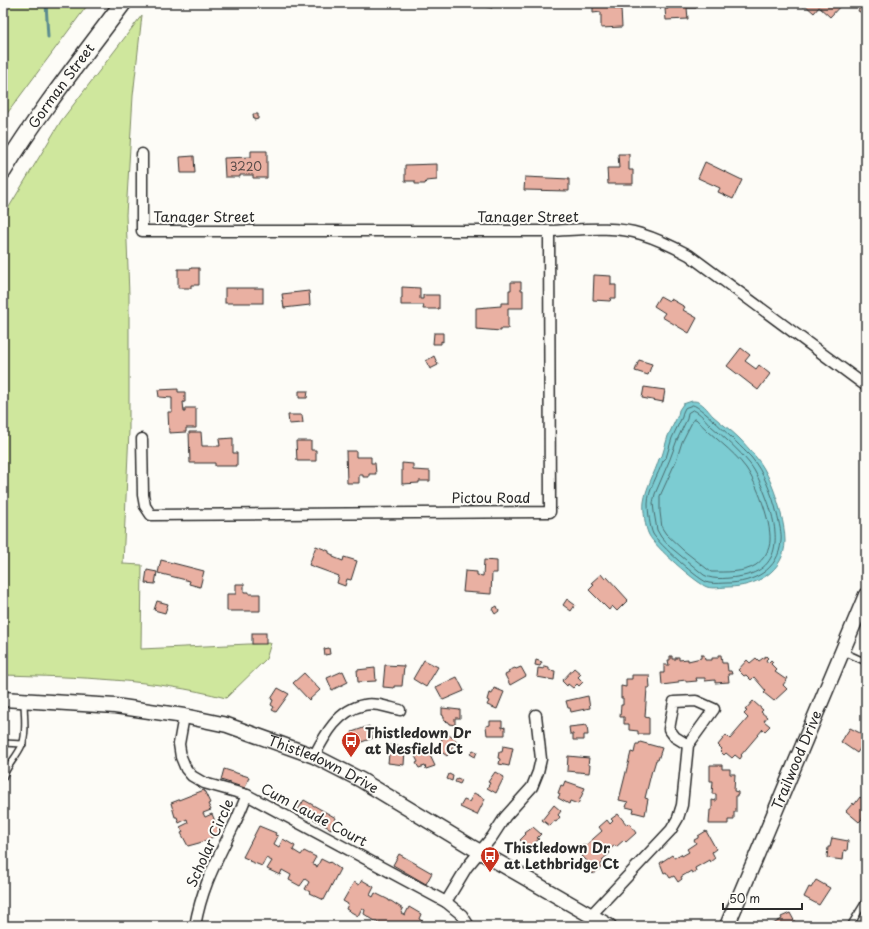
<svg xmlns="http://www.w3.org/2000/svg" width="869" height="929" font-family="'Playpen Sans',sans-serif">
  <rect width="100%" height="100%" fill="#fdfcf7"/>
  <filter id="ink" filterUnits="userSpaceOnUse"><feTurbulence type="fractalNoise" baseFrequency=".025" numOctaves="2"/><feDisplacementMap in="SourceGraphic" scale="8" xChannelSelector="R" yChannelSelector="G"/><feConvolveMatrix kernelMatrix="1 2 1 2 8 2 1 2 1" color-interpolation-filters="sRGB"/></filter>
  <g filter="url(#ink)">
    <g fill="#cfe79d" stroke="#7d8964">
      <polygon points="3,3 89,3 3,119"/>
      <path d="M142,15L133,96L126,215L129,295V431L123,564L142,565L141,649L271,643L266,659L226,698C153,679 78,677 3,675V217L61,121Z"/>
    </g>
    <path fill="#7bccd2" stroke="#5b8c8f" d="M692,401C693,401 697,401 698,402C704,404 709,412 713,416C722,424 731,430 739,438C744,443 750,450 755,456C767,469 777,496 781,514C783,522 785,532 785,541C785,571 756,587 728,587C722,587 713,589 707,587C696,583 654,546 649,535C645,528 643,509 644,502C646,487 655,473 659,459L662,456L668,436L678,415L679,410L683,404Z"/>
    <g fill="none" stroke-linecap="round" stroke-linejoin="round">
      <g stroke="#4b6b6e" stroke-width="1">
        <path d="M693,405C701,406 743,449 751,457C763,471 773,496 777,514C779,523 782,533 781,541C779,570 753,583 727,583C722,583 715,584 709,583C700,582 658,543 653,534C650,528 648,511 648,504C648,490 658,475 663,461L666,458L672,438L682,417L683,412L685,408Z"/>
        <path d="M693,410C700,412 706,421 711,426C725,438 739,450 750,464C756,472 759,480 763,489C776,520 789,567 743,576C731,578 714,581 704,575L669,546L661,537L657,530L654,512L653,503L655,494L670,459L677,440L687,419L688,413Z"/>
        <path d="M694,419H696C712,437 732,449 746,468C757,484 771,521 770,540C770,550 764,559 756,565C744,573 725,572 711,572L683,550L666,534L662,528L660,512V496L676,461L682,442Z"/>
      </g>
      <polyline stroke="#5b8c8f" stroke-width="3" points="46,3 48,37"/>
    </g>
    <g fill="#e9b0a2" stroke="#2b2b2b">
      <polygon points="469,3 493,3 492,8"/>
      <polygon points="593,3 615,3 615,9 621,9 622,27 601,28 601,12 593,13"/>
      <polygon points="674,3 696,3 696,8 687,8 688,19 666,20 665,9 668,9 668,6 674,6"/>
      <polygon points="799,3 843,3 830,17 819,7 814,13 805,5 804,7"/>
      <polygon points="862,3 866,3 866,15 858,11"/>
      <polygon points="253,114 258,114 258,119 254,120"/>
      <polygon points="251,151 267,151 267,178 253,178 253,175 240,175 240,177 225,177 224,158 251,157"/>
      <polygon points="618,154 629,154 629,170 633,170 633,184 608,184 607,168 619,168"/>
      <polygon points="194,156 195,173 181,173 180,157"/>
      <polygon points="705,162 742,180 733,199 718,192 720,188 698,178"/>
      <polygon points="437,164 437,180 426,181 425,184 415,184 415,181 405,181 405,165"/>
      <polygon points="525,177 569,179 569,191 524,190"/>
      <polygon points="191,268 199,268 199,285 191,285 191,288 178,288 178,269 191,269"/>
      <polygon points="594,275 611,276 611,285 616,285 616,298 611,298 610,301 593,300"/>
      <polygon points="511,282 521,282 521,290 523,290 523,308 508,308 508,329 501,329 501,331 476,329 476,308 501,306 501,303 509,303 509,290 511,290"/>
      <polygon points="402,287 420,288 420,299 423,299 423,295 439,295 439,309 423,309 424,305 401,305 401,298 402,298"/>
      <rect x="225" y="288" width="38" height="15"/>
      <polygon points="309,291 310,305 284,308 282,294"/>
      <polygon points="660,296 669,301 671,299 685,307 683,310 697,318 689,333 662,317 665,313 654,306"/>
      <polygon points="434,333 443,333 443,342 441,341 441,344 433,344"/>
      <polygon points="741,348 750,355 745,361 756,369 759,365 770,374 758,390 727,366"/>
      <polygon points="434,356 438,365 430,369 426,361"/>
      <polygon points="639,360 652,364 648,375 635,371"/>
      <polygon points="644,387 665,390 663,402 642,398"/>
      <polygon points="178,389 178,392 185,392 185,402 183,402 184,412 185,412 185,408 196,408 196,428 186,428 186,432 169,433 168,412 172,412 172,398 159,397 158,390"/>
      <polygon points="299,391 308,391 307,398 299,398"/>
      <polygon points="288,415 302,415 303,423 289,424"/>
      <polygon points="189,432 201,432 202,446 220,446 219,439 233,438 233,453 237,453 237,466 215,466 215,463 190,463"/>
      <polygon points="296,441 311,441 311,450 316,450 316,461 297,461"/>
      <polygon points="346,451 356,451 356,457 371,457 371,463 375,463 376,474 369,474 369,477 363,477 363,475 359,475 359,483 347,483"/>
      <polygon points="402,463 413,464 413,470 430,471 430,481 419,481 419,483 402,484"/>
      <polygon points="316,546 329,551 329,553 333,555 333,557 343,561 344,557 357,561 351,580 347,579 345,586 337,583 339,576 309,565"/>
      <polygon points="161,560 204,571 200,587 189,584 190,581 158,573"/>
      <polygon points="484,560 497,561 497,573 492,573 491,594 463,592 465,571 477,572 477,575 483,576"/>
      <polygon points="147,570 157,572 155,584 145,583"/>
      <polygon points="601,574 605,579 607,577 628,600 617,611 612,606 609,610 589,590 594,585 591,583"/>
      <polygon points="236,584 244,584 244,592 249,592 249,594 260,594 260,611 227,611 227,594 236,594"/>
      <polygon points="567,599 575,605 571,611 563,605"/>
      <polygon points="157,601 168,604 165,613 154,610"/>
      <polygon points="497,606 499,611 495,614 492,609"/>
      <rect x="252" y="633" width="14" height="11"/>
      <polygon points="329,648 330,654 325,655 324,649"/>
      <polygon points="701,655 704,655 705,660 712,660 712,658 718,658 718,655 721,655 722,663 727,663 728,671 731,671 732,674 728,674 729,682 715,683 715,680 705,681 705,678 696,678 697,681 686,682 686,680 678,681 678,683 662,685 661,673 664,673 664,665 669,665 668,660 670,660 670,656 672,656 672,659 676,659 676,657 679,657 679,660 688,659 688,661 701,658"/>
      <polygon points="766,656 768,658 766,660 768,663 771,660 773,662 771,664 777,670 775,672 785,679 787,677 788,678 783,685 787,689 774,701 764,693 766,691 754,677 751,680 746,675 744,676 738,670 747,660 750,663 756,658 759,661"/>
      <polygon points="424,660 438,667 426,687 413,679"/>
      <polygon points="536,660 542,662 540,666 535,665"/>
      <polygon points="385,665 404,666 402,686 394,686 394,688 383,687"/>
      <polygon points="544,666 549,667 549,670 555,671 554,680 537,677 538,668 544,669"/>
      <polygon points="521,667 526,676 510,685 505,675 509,673 508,671 515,668 516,669"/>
      <polygon points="375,668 376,681 358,682 357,670"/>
      <polygon points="574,668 581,674 578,677 583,682 579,686 577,684 573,688 568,684 567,686 562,681"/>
      <polygon points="343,671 348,682 332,690 327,678"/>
      <polygon points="304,673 320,690 309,700 293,683"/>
      <polygon points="632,675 649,675 650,688 647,688 645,717 649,718 649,734 638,734 638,731 629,730 629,724 624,724 624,717 620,717 621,705 623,705 623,698 621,698 621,686 626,687 626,679 632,679"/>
      <polygon points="457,677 464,691 443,700 436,687"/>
      <polygon points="278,688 289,694 276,712 272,710 274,707 271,705 273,700 271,699"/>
      <polygon points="494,688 504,692 497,709 487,705 489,701 487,700 489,693 492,694"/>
      <polygon points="588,696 590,708 571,712 570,708 568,708 566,701"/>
      <polygon points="753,701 763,710 761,712 767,717 764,721 770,726 765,731 763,729 741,755 742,756 740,759 735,755 732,758 726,753 724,755 720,751 722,749 718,745 726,735 730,739 748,718 744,714 747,711 745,710"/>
      <polygon points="442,708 460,710 460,718 455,718 455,725 449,724 449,722 444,721 444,717 443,717 443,715 442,715"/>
      <polygon points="490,721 502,721 502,728 505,727 505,735 487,735 486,726 490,725"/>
      <polygon points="587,725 588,735 584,735 584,740 573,740 573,734 570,734 569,727"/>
      <polygon points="369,726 373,738 356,744 352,732"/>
      <polygon points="850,728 866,736 866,740 857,753 841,742"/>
      <polygon points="446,733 457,741 447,756 436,748"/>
      <polygon points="640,742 662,748 658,760 656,760 653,770 652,770 645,798 648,799 645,815 633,812 634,809 626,807 628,802 619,800 631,752 634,753 636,744 639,744"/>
      <polygon points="390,745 398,746 397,749 405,750 404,765 388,763"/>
      <polygon points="503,746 513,748 509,766 499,764 500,759 498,758 499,752 502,752"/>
      <polygon points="375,747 381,750 379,754 373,752"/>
      <polygon points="427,749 435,766 426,769 425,766 419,768 416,763 418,762 415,756"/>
      <polygon points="473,750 477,752 475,757 470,754"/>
      <polygon points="568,756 589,758 588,765 590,765 589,773 567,771"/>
      <polygon points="710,765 722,765 722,769 730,769 730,774 735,774 734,791 738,792 738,795 736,795 736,812 734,812 734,820 728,820 728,824 709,824 710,810 712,810 712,800 716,801 716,794 712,794 713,781 710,781"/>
      <polygon points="224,769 249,777 245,788 221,780"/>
      <polygon points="495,772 504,777 496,793 487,788 490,783 488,782"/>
      <polygon points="449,774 453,776 452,781 447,779"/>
      <polygon points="457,778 462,780 460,784 455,782"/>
      <polygon points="565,781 585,788 578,804 570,801 569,804 558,798 560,794 558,793 561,785 563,786"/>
      <polygon points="204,790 210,803 208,804 211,810 203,813 205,817 212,814 215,821 216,821 220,834 199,843 188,846 181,833 183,832 180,827 188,823 187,819 179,823 177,817 175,817 171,803"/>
      <polygon points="474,793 485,799 477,815 460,807 464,800 469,802"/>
      <polygon points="860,797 866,802 866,815 859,822 846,811 853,803 854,805"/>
      <polygon points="304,800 336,818 331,829 298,810"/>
      <polygon points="554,805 561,811 558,815 560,817 556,822 554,821 550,826 542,820"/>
      <polygon points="618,814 627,825 629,823 636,833 626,842 624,840 616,847 615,845 608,851 610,853 602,860 604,862 600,865 602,867 593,874 584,864 587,861 582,856 585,853 580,848 583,845 585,846 602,831 599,827 607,820 610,824 613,821 611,819"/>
      <polygon points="259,826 276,833 275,835 278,836 274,844 279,847 283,839 295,846 293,850 301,855 304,851 316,857 312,864 317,867 321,859 329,863 330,862 340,869 324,900 309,893 310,892 305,889 309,882 305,879 300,886 289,880 291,875 282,870 280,875 267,869 272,861 266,858 262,866 249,861 250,860 243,857"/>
      <polygon points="533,827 541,834 537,838 539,839 529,848 520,840 526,834 525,833"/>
      <polygon points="706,831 716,849 712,852 715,858 710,862 709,860 695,868 696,871 692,873 691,871 681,877 682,879 678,882 674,876 670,878 666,872 664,873 660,863 672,855 674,858 681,854 682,856 689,852 687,849 696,843 694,840 698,838 698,836"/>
      <polygon points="832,838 848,841 847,851 844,850 843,860 827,858 828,847 830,847"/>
      <polygon points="399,854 432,873 426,884 393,865"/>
      <polygon points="362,880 374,887 370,895 373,897 375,893 389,900 389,901 391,901 403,909 401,913 405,915 409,907 421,914 419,919 424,922 421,926 383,926 364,914 365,910 362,908 358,916 346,909 348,904 343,901 354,882 359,885"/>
      <polygon points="816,880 830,888 819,905 804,897 809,887 811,888"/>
      <polygon points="790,913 797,926 775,926 773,924 782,919 781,917"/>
    </g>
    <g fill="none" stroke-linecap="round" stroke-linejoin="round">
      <defs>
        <g id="lane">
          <polyline points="844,652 866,662"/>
          <polyline points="3,743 23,744"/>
          <path d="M3,778C7,765 17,757 22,745C27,733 24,715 24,701"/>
          <polyline points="850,926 866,900"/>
        </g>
        <g id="street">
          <path d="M142,154V231H549C578,230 613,225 641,234C658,239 674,247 689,255L866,386"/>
          <polyline points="142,439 143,495 145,506 151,515 550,512 549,231"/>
          <polyline points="184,716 179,744 181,757 186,769 192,776 204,783 247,795 446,902 462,915 469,926"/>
          <path d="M314,756C325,735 338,710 364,705C375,702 390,708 400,710"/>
          <polyline points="446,902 467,867 492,837 505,817 532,787 538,772 541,759 536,715"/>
          <polyline points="591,915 671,830 678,818 682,805 688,745 714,709 696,701 674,702 669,729 675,737 688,745"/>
          <path d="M195,926C202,887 215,864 232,829C238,818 242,806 247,795"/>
        </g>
        <g id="secondary">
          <path id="s1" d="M3,699L115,706L184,716L227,725L314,756L361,780L470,846L609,926"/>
          <path id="s2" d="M727,926L866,595"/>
        </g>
        <g id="primary">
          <path id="s3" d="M3,171C39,112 82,58 123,3"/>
        </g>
      </defs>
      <use href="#lane" stroke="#2b2b2b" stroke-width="8"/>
      <use href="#street" stroke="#2b2b2b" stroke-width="13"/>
      <use href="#secondary" stroke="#2b2b2b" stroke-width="17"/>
      <use href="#primary" stroke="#2b2b2b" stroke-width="19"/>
      <use href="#lane" stroke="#fdfcf7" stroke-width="5"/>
      <use href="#street" stroke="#fdfcf7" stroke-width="10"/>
      <use href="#secondary" stroke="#fdfcf7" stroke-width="14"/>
      <use href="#primary" stroke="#fdfcf7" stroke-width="16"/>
    </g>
  </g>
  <defs>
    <symbol id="bus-pin" viewBox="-11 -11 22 30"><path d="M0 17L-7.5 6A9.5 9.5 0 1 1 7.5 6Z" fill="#c8321e" stroke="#fdfcf7"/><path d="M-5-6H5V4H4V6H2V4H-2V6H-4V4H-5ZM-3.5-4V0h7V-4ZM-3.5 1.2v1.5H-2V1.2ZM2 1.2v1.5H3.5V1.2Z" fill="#fff"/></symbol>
  </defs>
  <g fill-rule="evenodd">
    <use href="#bus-pin" x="340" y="730" width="22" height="30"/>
    <use href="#bus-pin" x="479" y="845" width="22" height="30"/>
  </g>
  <g text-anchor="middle" stroke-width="4" stroke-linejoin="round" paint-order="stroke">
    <g font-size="12" fill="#5a4c49">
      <text x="246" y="171">3220</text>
    </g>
    <g font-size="14" fill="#2b2b2b" stroke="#fdfcf7">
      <text dy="5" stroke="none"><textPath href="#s3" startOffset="103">Gorman Street</textPath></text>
      <text x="204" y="222">Tanager Street</text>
      <text x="528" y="222">Tanager Street</text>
      <text x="491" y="503">Pictou Road</text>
      <text dy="5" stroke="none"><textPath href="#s2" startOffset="180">Trailwood Drive</textPath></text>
      <text dy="5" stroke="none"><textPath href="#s1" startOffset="330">Thistledown Drive</textPath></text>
      <text transform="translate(314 815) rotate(28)" y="5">Cum Laude Court</text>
      <text transform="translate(210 843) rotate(-66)" y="5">Scholar Circle</text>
    </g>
    <g font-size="14" font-weight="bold" fill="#2b2b2b" stroke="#fdfcf7" text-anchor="start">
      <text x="365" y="738">Thistledown Dr<tspan x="365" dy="16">at Nesfield Ct</tspan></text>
      <text x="504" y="853">Thistledown Dr<tspan x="504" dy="16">at Lethbridge Ct</tspan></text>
    </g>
  </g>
  <rect width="869" height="929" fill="none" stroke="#fdfcf7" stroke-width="16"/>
  <rect x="8" y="8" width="853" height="913" fill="none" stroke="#2b2b2b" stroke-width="1.5" filter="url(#ink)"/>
  <path d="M723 903v6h79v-6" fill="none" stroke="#2b2b2b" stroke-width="2"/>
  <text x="729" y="903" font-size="12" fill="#2b2b2b" stroke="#fdfcf7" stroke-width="3" paint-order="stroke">50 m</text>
</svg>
